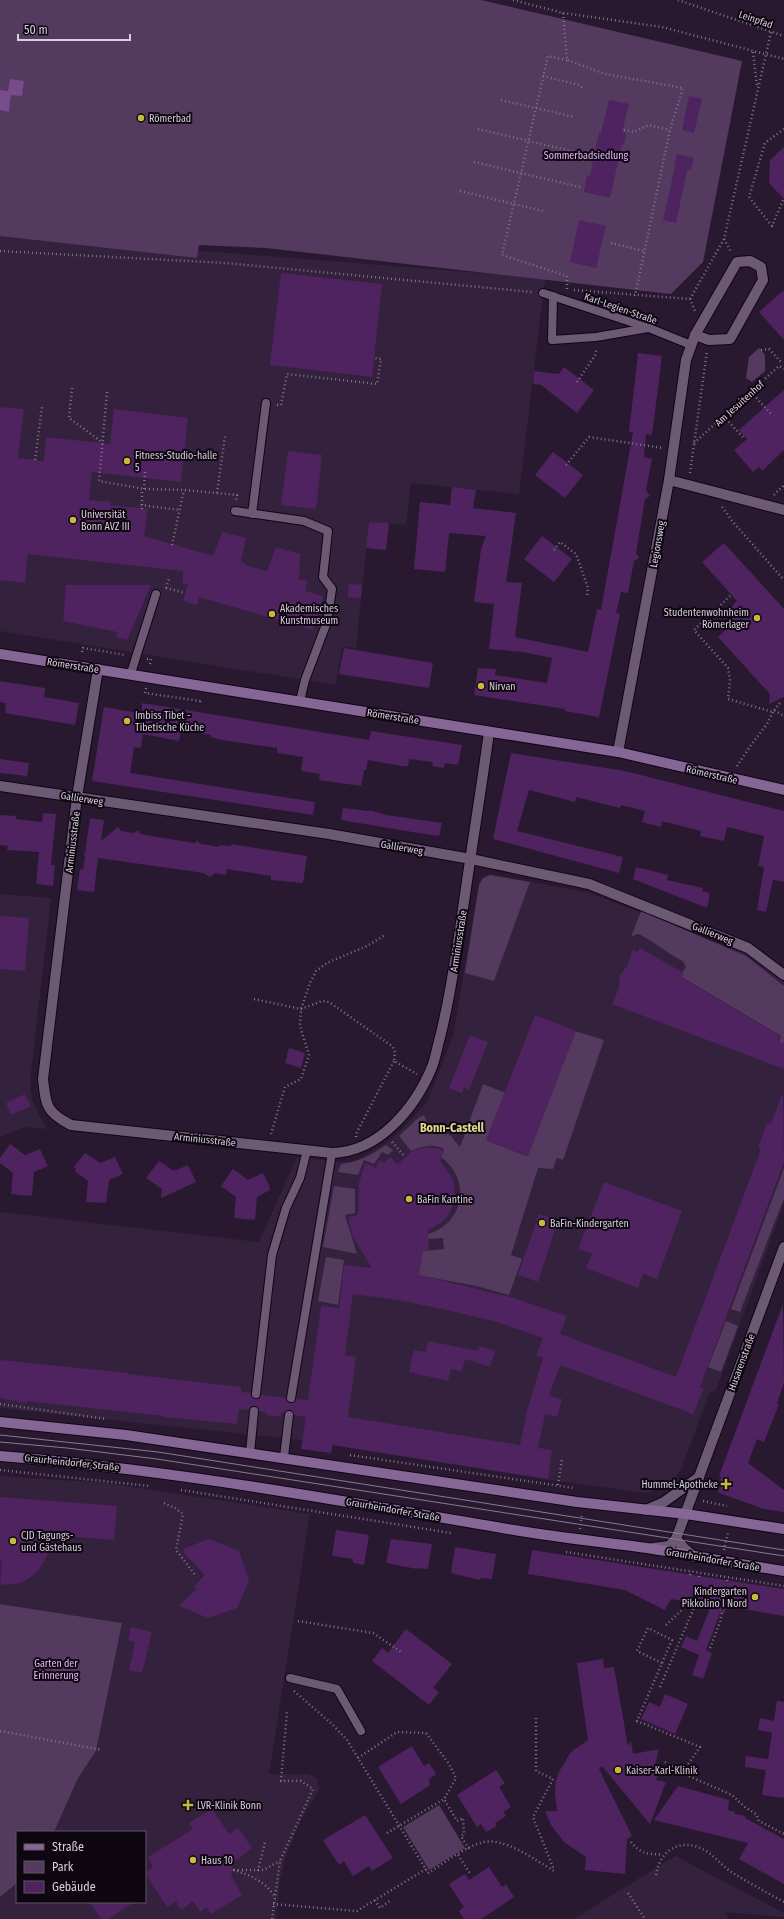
<svg xmlns="http://www.w3.org/2000/svg" width="784" height="1919" font-family="'Fira Sans Condensed',sans-serif">
  <rect width="100%" height="100%" fill="#291930"/>
  <g fill="#34213d">
    <polygon points="0,235 545,278 519,494 411,483 406,525 369,522 356,648 342,647 336,685 0,631"/>
    <polygon points="490,874 590,893 747,954 784,982 784,1203 716,1390 710,1392 681,1469 675,1478 664,1487 646,1493 550,1480 292,1439 0,1408 0,1212 259,1242 297,1157 339,1162 352,1162 383,1145 399,1132 427,1102 453,1036 479,883 482,878"/>
    <polygon points="0,894 51,898 30,1082 32,1100 46,1129 24,1127 0,1137"/>
    <polygon points="0,1476 107,1483 310,1514 269,1774 309,1774 317,1779 319,1790 301,1820 287,1853 280,1879 276,1919 0,1919 0,1897 17,1883 17,1902 145,1902 145,1832 54,1832 78,1778 96,1751 122,1623 0,1604"/>
    <polygon points="675,1856 784,1913 784,1917 725,1912 729,1919 574,1919"/>
  </g>
  <g fill="#533a5e">
    <polygon points="0,0 481,0 742,61 703,262 671,294 266,248 199,245 197,258 0,236"/>
    <polygon points="759,348 765,355 765,371 752,382 746,378 749,357"/>
    <polygon points="490,875 530,882 494,981 465,973 479,885 483,878"/>
    <path d="M641,911L746,956L784,986V1048L778,1045L781,1036L680,976L686,967L683,961C672,957 644,934 637,934C635,935 633,936 631,937Z"/>
    <path d="M575,1031L604,1040L563,1160L557,1158L553,1169L538,1168L511,1255L522,1259L509,1295L476,1286L417,1275L421,1251L444,1249L443,1238L428,1239V1234C464,1223 472,1180 441,1157L444,1149C433,1143 422,1146 411,1151L399,1136L418,1118L424,1115L428,1125L450,1135L460,1147L483,1084L506,1093L488,1141L527,1156Z"/>
    <path d="M386,1145L393,1150L388,1155L382,1152L374,1164L364,1160L358,1175L338,1172L341,1164C359,1162 371,1155 386,1145Z"/>
    <polygon points="784,1168 784,1198 740,1312 731,1309"/>
    <polygon points="334,1186 355,1189 355,1213 345,1215 357,1254 323,1247"/>
    <polygon points="326,1257 344,1260 338,1305 318,1301"/>
    <polygon points="726,1321 738,1326 721,1372 708,1367"/>
    <polygon points="0,1604 122,1623 96,1751 78,1778 54,1832 17,1832 17,1883 0,1897"/>
    <polygon points="439,1805 465,1848 429,1870 403,1827"/>
  </g>
  <polygon fill="#784c8b" points="10,79 24,81 22,96 11,95 9,112 0,110 0,90 8,91"/>
  <g fill="#4e235f" fill-rule="evenodd">
    <polygon points="689,96 702,99 694,133 682,130"/>
    <polygon points="609,100 629,104 622,132 626,133 624,145 622,144 610,198 584,192 587,175 590,176 599,132 601,133"/>
    <polygon points="784,147 784,199 769,183 770,160"/>
    <polygon points="677,154 694,158 691,170 687,170 676,223 663,220 675,167 674,166"/>
    <polygon points="579,220 606,226 596,268 570,262"/>
    <polygon points="281,273 382,284 372,377 270,365"/>
    <polygon points="784,290 784,340 759,312"/>
    <polygon points="638,353 662,356 652,435 646,434 644,457 652,459 646,490 650,496 645,499 636,553 639,558 634,561 628,593 621,592 616,613 620,614 599,717 565,711 565,709 474,695 478,668 496,669 495,675 547,683 552,658 523,652 489,649 494,604 474,602 481,549 486,536 449,533 445,572 414,569 420,502 450,505 452,487 476,490 473,508 516,513 506,582 522,583 515,637 588,652 597,609 601,610 633,432 629,432"/>
    <polygon points="564,367 594,390 577,413 541,385 533,384 534,371 559,374"/>
    <polygon points="784,390 784,450 762,471 759,467 753,472 734,450 747,439 739,430"/>
    <polygon points="0,407 24,409 18,458 44,461 46,437 110,444 114,409 188,418 181,482 92,472 89,500 111,502 110,505 148,509 144,536 213,556 222,532 246,538 241,561 248,566 267,571 276,547 300,554 299,579 308,581 305,591 323,596 313,630 199,597 197,605 183,601 188,584 183,583 183,571 28,554 25,583 0,580"/>
    <polygon points="288,451 322,455 316,509 281,505"/>
    <polygon points="553,452 583,475 565,498 535,475"/>
    <polygon points="369,522 389,523 386,550 366,548"/>
    <polygon points="542,536 572,559 554,582 524,559"/>
    <polygon points="724,543 784,609 784,697 769,704 770,694 718,637 733,623 725,613 737,601 702,562"/>
    <polygon points="349,584 362,585 361,598 348,597"/>
    <polygon points="66,585 151,585 127,640 116,637 117,632 63,621"/>
    <polygon points="344,648 433,663 429,688 339,674"/>
    <polygon points="0,681 45,688 44,697 79,703 75,725 5,713 6,703 0,702"/>
    <polygon points="142,703 369,740 371,731 462,745 458,765 445,763 444,768 432,766 433,762 409,759 408,766 401,766 368,760 366,770 364,770 361,786 319,780 320,774 301,771 303,757 277,753 277,748 222,740 211,737 211,735 181,730 179,741 143,734 141,748 134,747 130,773 315,802 313,815 92,781 104,707 138,713 138,711 142,711"/>
    <polygon points="511,753 625,771 784,811 784,882 773,880 766,912 757,910 764,867 758,866 764,836 727,827 724,841 700,836 701,831 662,821 661,827 642,822 645,811 621,805 620,808 576,797 575,802 529,790 517,831 623,857 619,873 493,839"/>
    <polygon points="0,759 29,763 27,776 0,773"/>
    <polygon points="343,808 369,811 370,810 386,815 442,823 439,836 418,833 341,820"/>
    <polygon points="43,813 56,814 51,865 55,865 53,886 36,884 39,852 7,850 8,846 0,845 0,815 16,816 16,819 42,822"/>
    <polygon points="90,818 104,820 101,841 118,827 121,831 134,833 138,830 140,834 194,843 198,841 200,844 208,845 218,847 220,845 231,846 231,844 307,856 303,883 271,880 271,876 227,869 226,875 215,873 210,877 204,873 98,858 94,892 77,890 80,869 83,870 85,856 83,855 85,853"/>
    <polygon points="636,867 668,875 667,880 703,888 702,891 710,893 707,908 633,879"/>
    <polygon points="0,916 29,918 25,971 0,969"/>
    <polygon points="640,948 684,973 681,977 780,1036 778,1042 784,1043 784,1069 612,1004 619,988 620,975 627,966 633,949 637,952"/>
    <polygon points="535,1015 576,1031 528,1156 486,1140"/>
    <polygon points="470,1035 488,1042 469,1090 464,1087 462,1093 449,1088"/>
    <polygon points="289,1048 305,1053 301,1068 285,1063"/>
    <path d="M783,1092L784,1162L700,1387L704,1388L693,1414L560,1365L549,1396L562,1399L557,1417L545,1414L538,1448L552,1450L548,1479L333,1445L331,1453L301,1449L306,1417L294,1415L290,1410L281,1414V1417L266,1415V1412L259,1411L255,1406H251L249,1410L239,1409L237,1424L164,1417V1416L27,1401V1403L0,1398V1360L128,1373V1374L241,1387V1392L251,1393L255,1399H259L261,1395L286,1398L287,1402L290,1403L295,1402L296,1399L308,1400L321,1306L339,1308L344,1265L372,1268L353,1237L348,1217L358,1215L359,1183L365,1163L376,1168L379,1160L384,1163L390,1157L398,1164L412,1151L428,1147L444,1150L440,1161L453,1179L455,1194L453,1206L448,1216L441,1223L428,1230L429,1251L423,1250L419,1275L514,1298L567,1316L560,1334L676,1377L761,1149L758,1148L767,1123L771,1124ZM353,1294L398,1300L451,1311L497,1322L543,1338L536,1355L543,1358L528,1407L520,1445L348,1417L356,1357L345,1355Z"/>
    <polygon points="25,1094 31,1106 11,1115 6,1103"/>
    <polygon points="10,1144 25,1155 40,1149 48,1166 34,1172 32,1195 30,1196 11,1194 13,1173 0,1163 0,1158"/>
    <polygon points="85,1153 100,1163 115,1157 123,1174 109,1180 106,1203 86,1202 88,1181 75,1171 76,1169 74,1167"/>
    <polygon points="159,1161 174,1171 188,1165 196,1182 161,1198 162,1189 146,1178"/>
    <polygon points="233,1169 248,1180 263,1173 269,1185 270,1190 257,1197 255,1220 234,1218 236,1197 221,1186"/>
    <polygon points="604,1182 682,1211 657,1279 643,1274 638,1288 586,1268 592,1254 578,1249"/>
    <polygon points="539,1214 558,1220 538,1282 518,1275"/>
    <polygon points="783,1304 784,1383 777,1403 779,1404 764,1442 757,1439 748,1463 784,1490 784,1512 764,1509 719,1493 717,1487 721,1477 719,1476"/>
    <polygon points="428,1341 478,1351 480,1346 495,1351 490,1367 465,1359 462,1371 451,1369 448,1381 409,1372 414,1350 426,1352"/>
    <polygon points="0,1497 117,1506 114,1540 51,1535 48,1554 38,1571 28,1579 20,1583 0,1585 2,1561 0,1561"/>
    <polygon points="336,1530 369,1535 364,1565 353,1563 353,1559 332,1556"/>
    <polygon points="209,1539 239,1551 249,1581 237,1608 208,1618 179,1606 197,1589 194,1586 205,1575 183,1552 185,1548"/>
    <polygon points="391,1539 432,1544 428,1569 417,1568 417,1569 386,1563"/>
    <polygon points="455,1547 496,1554 492,1579 481,1578 480,1580 451,1573"/>
    <polygon points="532,1550 784,1589 784,1616 726,1606 725,1613 718,1612 720,1613 706,1650 712,1653 703,1679 692,1675 699,1655 681,1647 686,1636 697,1641 711,1606 671,1599 665,1610 625,1590 528,1574"/>
    <polygon points="131,1627 152,1632 142,1673 129,1670 135,1642 128,1640"/>
    <polygon points="406,1629 452,1664 433,1688 439,1692 429,1705 372,1661 382,1648 388,1653"/>
    <polygon points="603,1659 604,1668 614,1667 628,1746 631,1741 633,1754 659,1749 654,1769 659,1770 656,1780 666,1782 650,1824 602,1766 599,1769 632,1836 627,1839 625,1874 585,1870 586,1857 564,1842 551,1825 545,1811 557,1811 555,1793 556,1780 560,1770 571,1752 588,1740 577,1663"/>
    <polygon points="665,1694 688,1704 675,1734 641,1719 649,1702 660,1707"/>
    <polygon points="777,1701 784,1702 784,1797 783,1798 762,1795 766,1770 745,1767 746,1756 768,1759 772,1733 758,1730 760,1718 774,1721"/>
    <polygon points="412,1746 424,1766 429,1763 436,1774 429,1779 430,1785 401,1804 378,1767"/>
    <polygon points="496,1770 505,1783 499,1787 511,1807 503,1812 506,1816 495,1823 497,1826 486,1832 481,1824 477,1827 457,1795"/>
    <polygon points="678,1786 729,1800 728,1810 735,1812 735,1814 745,1816 745,1818 784,1839 784,1884 739,1859 748,1843 654,1820"/>
    <polygon points="212,1809 229,1834 238,1828 252,1848 234,1862 231,1876 242,1895 211,1914 206,1907 200,1912 193,1901 181,1910 176,1901 167,1907 145,1873 153,1867 148,1857 193,1829 189,1823"/>
    <polygon points="365,1815 393,1858 372,1871 369,1866 353,1876 344,1861 339,1865 323,1840"/>
    <polygon points="489,1867 502,1887 506,1884 514,1897 481,1919 464,1919 459,1911 464,1907 449,1884 465,1874 469,1880"/>
    <polygon points="90,1902 134,1902 108,1919 101,1919"/>
  </g>
  <g fill="none" stroke-linecap="round" stroke-linejoin="round">
    <defs>
      <g id="lane">
        <polyline points="543,293 649,328 691,345"/>
        <polyline points="553,296 552,340 596,337 648,328"/>
        <polyline points="235,511 304,521 328,531 323,577 332,589 327,622 305,680 300,701"/>
        <polyline points="252,514 266,403"/>
        <polyline points="131,673 156,594"/>
        <polyline points="256,1394 272,1255 286,1208 300,1178 307,1150"/>
        <polyline points="291,1398 332,1153"/>
        <polyline points="250,1453 254,1411"/>
        <polyline points="284,1457 289,1415"/>
        <polyline points="290,1678 337,1689 361,1731"/>
      </g>
      <g id="street">
        <polygon points="750,261 761,267 763,280 730,339 709,340 695,335 737,262"/>
        <polyline points="669,480 784,510"/>
        <path d="M98,669L77,797L43,1079C46,1106 46,1112 71,1125L332,1153C379,1152 415,1108 432,1067C435,1059 437,1049 439,1041C449,1004 454,967 460,930C469,864 480,798 489,732"/>
        <polyline points="618,752 669,480 686,360 695,335"/>
        <polyline points="0,786 329,834 471,859 589,884 748,948 784,975"/>
        <polyline points="646,1510 664,1502 699,1477"/>
        <polyline points="676,1539 684,1548 694,1557"/>
        <polyline points="653,1548 669,1546 676,1539 784,1247"/>
      </g>
      <g id="secondary">
        <polyline points="0,654 618,752 784,790"/>
        <polyline points="0,1422 126,1435 577,1502 686,1514 784,1529"/>
        <path d="M0,1456C175,1470 347,1502 520,1531C562,1538 604,1542 647,1548C692,1555 738,1564 784,1571"/>
      </g>
    </defs>
    <use href="#lane" stroke="#110417" stroke-width="10"/>
    <use href="#street" stroke="#110417" stroke-width="12"/>
    <use href="#secondary" stroke="#110417" stroke-width="12"/>
    <g stroke="#817487" stroke-width="2.5" stroke-dasharray="1 3" stroke-linecap="butt">
      <polyline points="513,0 563,13 662,27 784,59"/>
      <polyline points="678,0 784,36"/>
      <polyline points="563,13 567,60 605,74 683,88 670,130 635,296"/>
      <polyline points="753,52 757,86"/>
      <polyline points="543,76 579,85 584,89"/>
      <polyline points="501,100 575,117"/>
      <polyline points="478,129 575,152"/>
      <polyline points="784,129 765,143 749,197 772,226 784,198"/>
      <polyline points="624,130 634,132 649,125 670,130"/>
      <polyline points="474,162 580,187"/>
      <polyline points="460,191 543,211"/>
      <polyline points="724,239 731,252"/>
      <polyline points="611,243 644,251"/>
      <polyline points="0,251 225,263 532,292"/>
      <polyline points="567,289 567,276 502,255 548,56 567,60"/>
      <polyline points="574,290 690,299 695,311"/>
      <polyline points="690,299 724,239 771,32"/>
      <polyline points="761,350 769,349 782,363"/>
      <polyline points="577,382 596,354 596,348"/>
      <polyline points="72,388 69,418 103,443"/>
      <polyline points="107,392 99,481 144,489 184,490 237,495 236,501"/>
      <polyline points="751,392 771,414"/>
      <polyline points="277,405 281,405 287,374 377,384 381,359 374,358"/>
      <polyline points="723,416 744,438"/>
      <polyline points="694,443 779,366 784,369"/>
      <polyline points="35,460 42,407"/>
      <polyline points="566,465 589,437 663,448"/>
      <polyline points="690,473 707,351"/>
      <polyline points="144,489 145,471"/>
      <polyline points="217,493 225,436"/>
      <polyline points="774,495 784,485"/>
      <polyline points="141,505 179,510"/>
      <polyline points="722,507 733,522 784,580"/>
      <polyline points="142,509 142,489"/>
      <polyline points="172,545 184,490"/>
      <polyline points="554,550 560,542 576,554 588,588 587,596"/>
      <polyline points="166,588 185,593"/>
      <polyline points="166,588 169,579"/>
      <polyline points="730,596 694,630 728,668 730,680 728,699 773,712"/>
      <polyline points="82,652 83,648 126,655"/>
      <polyline points="147,659 151,659 150,664"/>
      <polyline points="146,688 145,693 200,701 200,698"/>
      <polyline points="774,710 780,703"/>
      <polyline points="737,766 751,745 767,724 774,710 784,716"/>
      <polyline points="254,999 301,1009 322,1001 329,1002 392,1046 395,1052 394,1061 417,1074"/>
      <polyline points="271,1134 285,1087 301,1079 309,1055 300,1026 301,1009 310,983 316,971 327,963 367,946 385,935"/>
      <polyline points="356,1137 356,1134 394,1061"/>
      <polyline points="392,1142 405,1157"/>
      <polyline points="0,1404 106,1419"/>
      <polyline points="350,1455 574,1488"/>
      <polyline points="0,1470 149,1486"/>
      <polyline points="558,1485 562,1459"/>
      <polyline points="181,1490 451,1533"/>
      <polyline points="703,1501 727,1506"/>
      <polyline points="164,1503 175,1508 183,1514 176,1550 196,1576"/>
      <polyline points="580,1529 582,1514"/>
      <polyline points="724,1550 728,1532"/>
      <polyline points="566,1552 784,1586"/>
      <polyline points="690,1575 691,1571"/>
      <polyline points="699,1577 700,1573"/>
      <polyline points="727,1581 728,1577"/>
      <polyline points="298,1621 373,1633 401,1652"/>
      <polyline points="666,1625 685,1607 686,1601"/>
      <polyline points="710,1648 720,1622 722,1612"/>
      <polyline points="662,1663 637,1651 648,1628 672,1640 637,1721 700,1747 682,1773"/>
      <polyline points="660,1687 693,1610 694,1603"/>
      <path d="M294,1691L332,1724L347,1740L428,1873C443,1864 463,1848 480,1843C502,1835 535,1860 554,1871"/>
      <polyline points="536,1718 536,1771 553,1779 533,1817 554,1870"/>
      <polyline points="0,1731 102,1750"/>
      <polyline points="358,1758 397,1732 426,1733 449,1764 456,1778 444,1799"/>
      <polyline points="665,1762 682,1773 732,1795 745,1807 756,1814 759,1821 784,1834"/>
      <polyline points="387,1833 444,1799 457,1821 463,1818 464,1834 461,1836 469,1849"/>
      <path d="M631,1842C640,1854 650,1855 663,1854"/>
      <polyline points="458,1855 471,1875"/>
      <polyline points="258,1871 265,1842"/>
      <path d="M656,1875C660,1848 683,1837 706,1851C715,1856 721,1865 730,1871C747,1882 766,1892 784,1902"/>
      <polyline points="628,1893 645,1919"/>
      <path d="M274,1895C262,1880 252,1876 234,1870H263L280,1861"/>
      <polyline points="375,1900 380,1908 391,1900"/>
      <polyline points="273,1904 357,1911 426,1869"/>
      <polyline points="272,1919 280,1861 313,1789 301,1781 281,1781 287,1712"/>
    </g>
    <use href="#lane" stroke="#6c5a74" stroke-width="8"/>
    <use href="#street" stroke="#6c5a74" stroke-width="10"/>
    <use href="#secondary" stroke="#866694" stroke-width="10"/>
    <g stroke="#877a8d" stroke-width="1">
      <polyline points="0,1435 158,1452 784,1550"/>
      <polyline points="0,1442 67,1448 157,1459 784,1556"/>
    </g>
  </g>
  <g fill="#c5bc3d" stroke="#0e0711" stroke-width="1.5">
    <circle cx="141" cy="118" r="4"/>
    <circle cx="127" cy="461" r="4"/>
    <circle cx="73" cy="520" r="4"/>
    <circle cx="272" cy="614" r="4"/>
    <circle cx="757" cy="618" r="4"/>
    <circle cx="481" cy="686" r="4"/>
    <circle cx="127" cy="721" r="4"/>
    <circle cx="409" cy="1199" r="4"/>
    <circle cx="542" cy="1223" r="4"/>
    <path d="M724 1478h4v4h4v4h-4v4h-4v-4h-4v-4h4z"/>
    <circle cx="13" cy="1541" r="4"/>
    <circle cx="755" cy="1597" r="4"/>
    <circle cx="618" cy="1770" r="4"/>
    <path d="M186 1799h4v4h4v4h-4v4h-4v-4h-4v-4h4z"/>
    <circle cx="193" cy="1860" r="4"/>
  </g>
  <g text-anchor="middle" stroke-width="4" stroke-linejoin="round" paint-order="stroke">
    <g font-size="10" fill="#d9cede" stroke="#0e0711">
      <text transform="translate(756 19) rotate(19)" y="4">Leinpfad</text>
      <text transform="translate(621 308) rotate(19)" y="4">Karl-Legien-Straße</text>
      <text transform="translate(739 403) rotate(-42)" y="4">Am Jesuitenhof</text>
      <text transform="translate(657 544) rotate(-80)" y="4">Legionsweg</text>
      <text transform="translate(73 665) rotate(9)" y="4">Römerstraße</text>
      <text transform="translate(393 716) rotate(9)" y="4">Römerstraße</text>
      <text transform="translate(712 774) rotate(13)" y="4">Römerstraße</text>
      <text transform="translate(82 798) rotate(9)" y="4">Gallierweg</text>
      <text transform="translate(72 842) rotate(-83)" y="4">Arminiusstraße</text>
      <text transform="translate(402 847) rotate(10)" y="4">Gallierweg</text>
      <text transform="translate(713 933) rotate(22)" y="4">Gallierweg</text>
      <text transform="translate(458 941) rotate(-81)" y="4">Arminiusstraße</text>
      <text transform="translate(205 1139) rotate(6)" y="4">Arminiusstraße</text>
      <text transform="translate(741 1362) rotate(-70)" y="4">Husarenstraße</text>
      <text transform="translate(72 1462) rotate(6)" y="4">Graurheindorfer Straße</text>
      <text transform="translate(393 1509) rotate(10)" y="4">Graurheindorfer Straße</text>
      <text transform="translate(713 1559) rotate(10)" y="4">Graurheindorfer Straße</text>
    </g>
    <g font-size="10" fill="#d9cede" stroke="#0e0711" text-anchor="start">
      <text x="149" y="122">Römerbad</text>
      <text x="135" y="459">Fitness-Studio-halle<tspan x="135" dy="12">5</tspan></text>
      <text x="81" y="518">Universität<tspan x="81" dy="12">Bonn AVZ III</tspan></text>
      <text x="280" y="612">Akademisches<tspan x="280" dy="12">Kunstmuseum</tspan></text>
      <text x="749" y="616" text-anchor="end">Studentenwohnheim<tspan x="749" dy="12">Römerlager</tspan></text>
      <text x="489" y="690">Nirvan</text>
      <text x="135" y="719">Imbiss Tibet -<tspan x="135" dy="12">Tibetische Küche</tspan></text>
      <text x="417" y="1203">BaFin Kantine</text>
      <text x="550" y="1227">BaFin-Kindergarten</text>
      <text x="718" y="1488" text-anchor="end">Hummel-Apotheke</text>
      <text x="21" y="1539">CJD Tagungs-<tspan x="21" dy="12">und Gästehaus</tspan></text>
      <text x="747" y="1595" text-anchor="end">Kindergarten<tspan x="747" dy="12">Pikkolino I Nord</tspan></text>
      <text x="626" y="1774">Kaiser-Karl-Klinik</text>
      <text x="197" y="1809">LVR-Klinik Bonn</text>
      <text x="201" y="1864">Haus 10</text>
    </g>
    <g font-size="10" fill="#e7b6fd" stroke="#0e0711">
      <text x="586" y="159">Sommerbadsiedlung</text>
      <text x="56" y="1667">Garten der<tspan x="56" dy="12">Erinnerung</tspan></text>
    </g>
    <g font-size="12" font-weight="bold" fill="#e1dc8d" stroke="#0e0711">
      <text x="452" y="1132">Bonn-Castell</text>
    </g>
  </g>
  <rect x="16" y="1831" width="130" height="72" fill="#0e0711" stroke="#5f5763"/>
  <rect x="24" y="1844" width="20" height="6" fill="#866694" stroke="#5f5763"/>
  <text x="52" y="1851" font-size="12" fill="#d9cede">Straße</text>
  <rect x="24" y="1861" width="20" height="12" fill="#533a5e" stroke="#5f5763"/>
  <text x="52" y="1871" font-size="12" fill="#d9cede">Park</text>
  <rect x="24" y="1881" width="20" height="12" fill="#4e235f" stroke="#5f5763"/>
  <text x="52" y="1891" font-size="12" fill="#d9cede">Gebäude</text>
  <path d="M18 34v6h112v-6" fill="none" stroke="#d9cede" stroke-width="2"/>
  <text x="24" y="34" font-size="12" fill="#d9cede" stroke="#0e0711" stroke-width="3" paint-order="stroke">50 m</text>
</svg>
